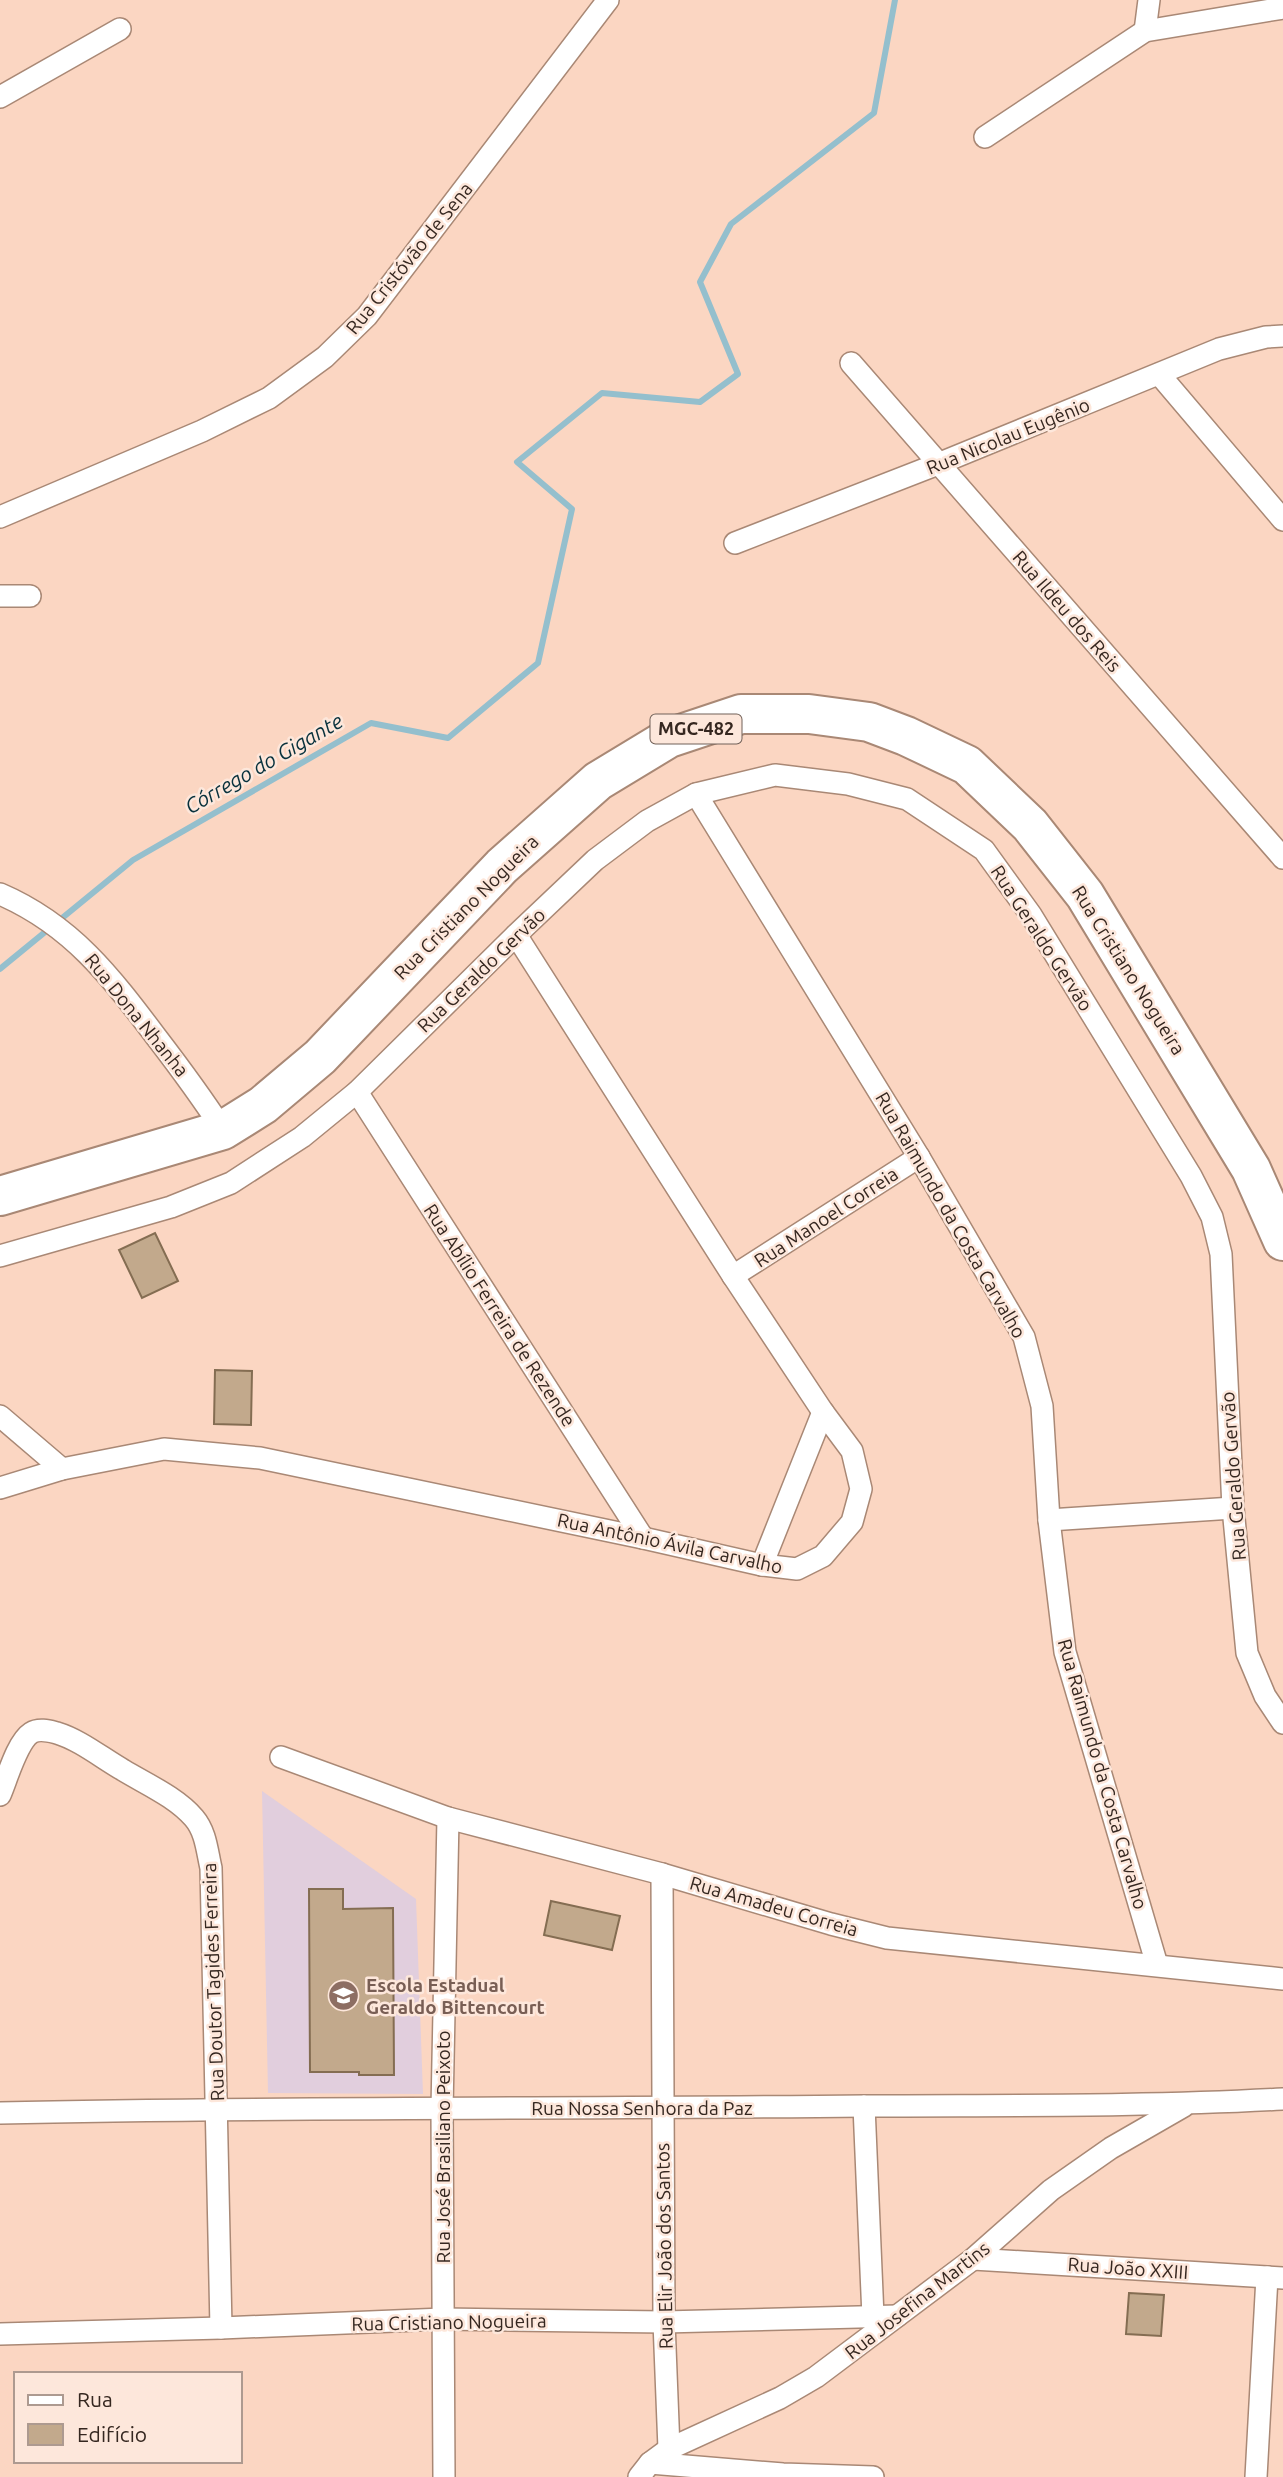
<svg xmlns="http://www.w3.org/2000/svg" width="1283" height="2477" font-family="Ubuntu,sans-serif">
  <rect width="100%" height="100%" fill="#fbd6c2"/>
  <polygon fill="#e1cedd" points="262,1791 416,1899 423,2094 268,2093"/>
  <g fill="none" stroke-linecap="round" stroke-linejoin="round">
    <polyline stroke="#94bfcd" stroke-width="6" points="0,969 133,860 371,723 448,738 538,663 572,509 517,462 602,393 700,402 738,374 700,282 731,224 874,113 895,0"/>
  </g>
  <g fill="#c2a98c" stroke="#846d52" stroke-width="2">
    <polygon points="155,1233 178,1281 142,1298 119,1250"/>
    <polygon points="215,1370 252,1371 251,1425 214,1424"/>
    <polygon points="309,1889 343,1889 343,1909 393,1908 394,2075 359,2075 359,2072 310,2072"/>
    <polygon points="551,1901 620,1916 612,1950 544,1935"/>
    <polygon points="1129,2293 1164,2295 1161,2336 1126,2334"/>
  </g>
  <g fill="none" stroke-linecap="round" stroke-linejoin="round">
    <defs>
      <g id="street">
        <polyline points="1145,31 1149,0"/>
        <polyline points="0,97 120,29"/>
        <polyline points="985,137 1145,31 1283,8"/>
        <polyline points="851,363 1283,858"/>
        <polyline points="1159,374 1283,520"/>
        <polyline points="0,517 202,431 269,398 325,357 367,316 608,0"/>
        <polyline points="735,543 938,464 1219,349 1266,337 1283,336"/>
        <polyline points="0,596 30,596"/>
        <polyline points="696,794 919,1157 1024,1337 1042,1406 1049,1520 1065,1652 1157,1965"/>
        <path d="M0,894C72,925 111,977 157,1038C180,1068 202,1098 223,1130"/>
        <polyline points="357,1092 643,1538"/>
        <polyline points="0,1256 171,1207 231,1183 302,1137 357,1092 516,935 595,860 647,821 696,794 775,775 848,784 907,799 984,850 1031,915 1191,1176 1212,1217 1221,1254 1233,1508 1247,1653 1265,1696 1283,1723"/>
        <polyline points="733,1276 919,1157"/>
        <polyline points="0,1416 62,1469"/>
        <polyline points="0,1488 62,1469 164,1449 260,1458 643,1538 762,1565 797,1569 823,1556 852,1522 861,1489 852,1451 823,1412 733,1276 516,935"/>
        <polyline points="1049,1520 1233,1508"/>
        <polyline points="762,1565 823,1412"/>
        <polyline points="281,1757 448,1818 662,1874 831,1924 887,1938 1283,1979"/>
        <path d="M0,1795C7,1779 17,1742 31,1733C39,1728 49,1731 57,1733C80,1740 102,1758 123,1770C146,1784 176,1797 194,1818C206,1832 207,1851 211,1868L221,2328"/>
        <polyline points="662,1874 664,2322 669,2449"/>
        <polyline points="864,2106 873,2317"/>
        <path d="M0,2113C288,2107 576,2109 864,2106C1004,2105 1143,2107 1283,2099"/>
        <polyline points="973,2259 1283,2278"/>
        <polyline points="0,2334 221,2328 443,2319 664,2322 897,2316"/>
        <polyline points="650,2463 783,2474 873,2477"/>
        <polyline points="444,2477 442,2109 448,1818"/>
        <polyline points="639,2477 650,2463 669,2449 780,2398 816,2377 973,2259 1051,2190 1111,2148 1184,2106"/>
        <polyline points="1256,2477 1267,2277"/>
      </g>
      <polyline id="highway" points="0,1196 223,1130 263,1105 320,1057 502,866 598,781 669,738 741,714 809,714 869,722 906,736 967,765 1030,825 1085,895 1251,1169 1283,1241"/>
    </defs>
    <use href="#street" stroke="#a98875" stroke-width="24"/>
    <use href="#highway" stroke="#a98875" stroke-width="42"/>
    <use href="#street" stroke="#fff" stroke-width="21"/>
    <use href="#highway" stroke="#fff" stroke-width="38"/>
  </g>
  <defs>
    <symbol id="school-disc" viewBox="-11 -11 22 22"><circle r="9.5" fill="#8d6e63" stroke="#fde7db"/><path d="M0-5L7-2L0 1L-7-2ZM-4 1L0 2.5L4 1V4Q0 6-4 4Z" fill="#fff"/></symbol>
  </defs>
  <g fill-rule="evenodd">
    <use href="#school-disc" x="326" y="1978" width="35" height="35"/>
  </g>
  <g text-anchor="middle" stroke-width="5" stroke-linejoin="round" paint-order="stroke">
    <rect fill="#fde7db" stroke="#716158" stroke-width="2" x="650.5" y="714.5" width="91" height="29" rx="5"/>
    <g font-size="18" font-weight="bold" fill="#352720">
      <text x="696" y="735">MGC-482</text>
    </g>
    <g font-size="19" fill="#352720" stroke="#fde7db">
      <text transform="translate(409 258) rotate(-51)" y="7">Rua Cristóvão de Sena</text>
      <text transform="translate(1008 436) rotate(-22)" y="7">Rua Nicolau Eugênio</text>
      <text transform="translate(1067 611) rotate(49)" y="7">Rua Ildeu dos Reis</text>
      <text transform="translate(466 907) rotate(-45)" y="7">Rua Cristiano Nogueira</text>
      <text transform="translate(1042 938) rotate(57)" y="7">Rua Geraldo Gervão</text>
      <text transform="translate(481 970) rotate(-44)" y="7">Rua Geraldo Gervão</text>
      <text transform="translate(1129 970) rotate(58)" y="7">Rua Cristiano Nogueira</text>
      <text transform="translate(137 1015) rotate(51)" y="7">Rua Dona Nhanha</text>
      <text transform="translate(951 1215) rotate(60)" y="7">Rua Raimundo da Costa Carvalho</text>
      <text transform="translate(826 1217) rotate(-33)" y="7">Rua Manoel Correia</text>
      <text transform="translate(500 1315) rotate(57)" y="7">Rua Abílio Ferreira de Rezende</text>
      <text transform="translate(1233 1476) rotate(-94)" y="7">Rua Geraldo Gervão</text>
      <text transform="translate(670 1543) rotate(12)" y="7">Rua Antônio Ávila Carvalho</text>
      <text transform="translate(1103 1774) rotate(74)" y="7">Rua Raimundo da Costa Carvalho</text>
      <text transform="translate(774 1906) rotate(16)" y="7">Rua Amadeu Correia</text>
      <text transform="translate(213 1982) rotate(-92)" y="7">Rua Doutor Tagides Ferreira</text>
      <text x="642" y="2115">Rua Nossa Senhora da Paz</text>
      <text transform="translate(443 2147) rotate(-90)" y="7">Rua José Brasiliano Peixoto</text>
      <text transform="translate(664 2246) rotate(-91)" y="7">Rua Elir João dos Santos</text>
      <text transform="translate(1128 2268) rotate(4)" y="7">Rua João XXIII</text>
      <text transform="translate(917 2300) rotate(-38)" y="7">Rua Josefina Martins</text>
      <text transform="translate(449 2322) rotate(-1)" y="7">Rua Cristiano Nogueira</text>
    </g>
    <g font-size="19" font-weight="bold" fill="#785e54" stroke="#fde7db" text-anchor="start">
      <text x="366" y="1992">Escola Estadual<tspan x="366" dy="22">Geraldo Bittencourt</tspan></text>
    </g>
    <g font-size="21" font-style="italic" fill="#08313c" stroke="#fde7db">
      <text transform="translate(264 764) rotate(-30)" y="7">Córrego do Gigante</text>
    </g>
  </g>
  <rect x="14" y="2372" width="228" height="91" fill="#fde7db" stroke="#ad9a90" stroke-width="2"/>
  <rect x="28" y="2395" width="35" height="10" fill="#ffffff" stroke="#ad9a90" stroke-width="2"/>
  <text x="77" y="2407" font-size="21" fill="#352720">Rua</text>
  <rect x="28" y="2424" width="35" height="21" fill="#c2a98c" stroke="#ad9a90" stroke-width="2"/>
  <text x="77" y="2442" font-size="21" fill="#352720">Edifício</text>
</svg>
